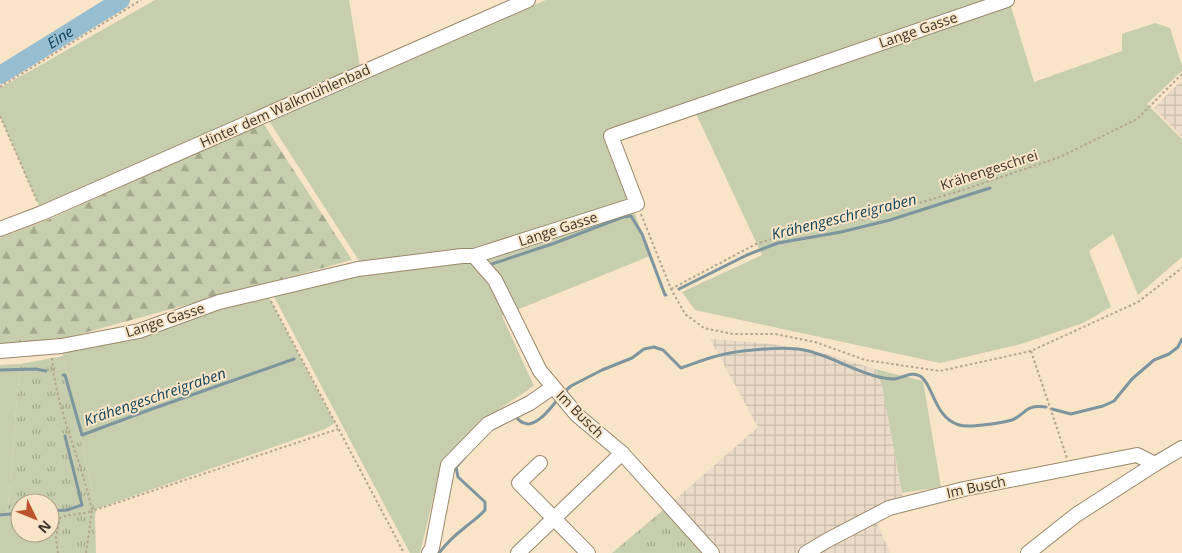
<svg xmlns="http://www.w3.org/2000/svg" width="1182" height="553" font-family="'Open Sans',sans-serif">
  <defs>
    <pattern id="industrial-grid" width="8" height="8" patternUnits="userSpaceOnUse" patternTransform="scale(1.25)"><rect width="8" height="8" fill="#e9dbc8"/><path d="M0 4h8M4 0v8" fill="none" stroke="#c9bdac"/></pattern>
    <pattern id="grass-tufts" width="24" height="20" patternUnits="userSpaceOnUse" patternTransform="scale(1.25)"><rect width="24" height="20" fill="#c7cead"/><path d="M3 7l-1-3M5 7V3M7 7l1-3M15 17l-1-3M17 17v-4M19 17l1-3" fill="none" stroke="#a3a88d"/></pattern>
    <pattern id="forest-firs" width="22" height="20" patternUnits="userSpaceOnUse" patternTransform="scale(1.25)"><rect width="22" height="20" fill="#c7cead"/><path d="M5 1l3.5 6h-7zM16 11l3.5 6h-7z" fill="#a3a88d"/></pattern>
  </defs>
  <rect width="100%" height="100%" fill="#f8e4c7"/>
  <g fill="url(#industrial-grid)">
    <polygon points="1182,80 1182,137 1154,108"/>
    <polygon points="710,339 772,344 826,354 875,369 882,385 904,505 871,518 877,523 890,553 705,553 669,505 758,427"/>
  </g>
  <g fill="url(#grass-tufts)">
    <polygon points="63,356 96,509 95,517 96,553 59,553 62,526 50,524 50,503 20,503 20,520 7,518 20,364"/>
    <polygon points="669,505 705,553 612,553"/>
  </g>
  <polygon fill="url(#forest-firs)" points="263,123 352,260 54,341 0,345 0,238 45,221"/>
  <g fill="#c7cead">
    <polygon points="155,0 349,0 361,73 42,213 0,116 0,88"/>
    <polygon points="546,0 1009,0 1034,82 1122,51 1122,34 1155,23 1170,28 1182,66 1182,71 1147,104 1182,139 1182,257 1138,295 1113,234 1089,251 1111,307 1083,323 1021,344 940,363 695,310 682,292 762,255 692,105 607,135 650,256 502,316 534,386 486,418 441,466 420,553 410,553 272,293 365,270 269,121"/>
    <polygon points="265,290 335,423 325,429 96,509 61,346"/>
    <polygon points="20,364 7,518 20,520 20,533 50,533 50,524 62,525 59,553 0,553 0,365"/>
    <polygon points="875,369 923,381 941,487 902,493 882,385"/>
  </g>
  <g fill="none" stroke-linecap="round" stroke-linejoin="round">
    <g stroke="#7d959f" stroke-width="3">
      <polyline points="492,264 555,243 623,217 631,216 642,234 665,295 666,295"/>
      <polyline points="679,289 747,255 778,243 841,232 890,220 990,188"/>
      <polyline points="0,370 36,369 46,371"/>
      <polyline points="63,375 65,375 82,435 149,410 294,359"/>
      <path d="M563,393L571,386L602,370L632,358L644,349L654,347L663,350L681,368C695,363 710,357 725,354C744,350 785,346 804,350C830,355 853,371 879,377C883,378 889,379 894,379C903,378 911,371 920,376C933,383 934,418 959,425C968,428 1002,423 1012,420C1026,414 1025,404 1046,407"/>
      <polyline points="1052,409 1071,414 1103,406 1114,401 1132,379 1154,360 1169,354 1178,347 1182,339"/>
      <path d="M514,415C517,418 520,422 524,423C536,429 552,406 559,398"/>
      <polyline points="50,511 67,510 82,505 65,436"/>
      <polyline points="0,515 20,513"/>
      <path d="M439,553C446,544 454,536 463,529C471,522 478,518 485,510V502L458,477L456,467L464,458"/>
    </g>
    <path stroke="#97bdd1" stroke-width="18" id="s1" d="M0,75L121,0"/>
    <defs>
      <g id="minor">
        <polyline points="0,229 42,213 528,0"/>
        <polyline points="474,256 495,280 540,371 577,415 622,453 712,553"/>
        <polyline points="0,351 61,346 139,331 219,302 358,269 462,256 474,256 637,204 611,136 1007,0"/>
        <polyline points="540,463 519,483 588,553"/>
        <polyline points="429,553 432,548 448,465 488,424 530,403 553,387"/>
        <polyline points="518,553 622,453"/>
        <polyline points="806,553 826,541 889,508 964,489 1137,455 1155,464"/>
        <polyline points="1028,553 1076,515 1155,464 1182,448"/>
      </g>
    </defs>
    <use href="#minor" stroke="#99876c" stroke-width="16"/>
    <g stroke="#b4a58e" stroke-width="2" stroke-dasharray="2.5 2.5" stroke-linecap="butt">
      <polyline points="0,87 141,0"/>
      <polyline points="0,116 38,203"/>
      <polyline points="641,214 671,289 685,314 704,328 733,334 775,334 815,342 865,360 940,371 1031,351 1138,302 1182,268"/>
      <polyline points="671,289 756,244 793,232 864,219 902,208 963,190 1060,157 1137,119 1182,74"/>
      <polyline points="271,301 404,553"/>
      <polyline points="1031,351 1067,458"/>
      <path d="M52,358C56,411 82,460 92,511C81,515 71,513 60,518L56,537L58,553"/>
      <polyline points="86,553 92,511 338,429"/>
    </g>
    <use href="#minor" stroke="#fff" stroke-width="14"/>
  </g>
  <g text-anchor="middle" stroke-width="4" stroke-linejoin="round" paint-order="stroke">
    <g font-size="14" fill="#3f372b" stroke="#f8e4c7">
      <text transform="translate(918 30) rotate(-19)" y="5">Lange Gasse</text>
      <text transform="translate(285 106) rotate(-24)" y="5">Hinter dem Walkmühlenbad</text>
      <text transform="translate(989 170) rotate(-18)" y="5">Krähengeschrei</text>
      <text transform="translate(558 229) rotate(-18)" y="5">Lange Gasse</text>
      <text transform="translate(165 320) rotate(-18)" y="5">Lange Gasse</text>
      <text transform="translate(580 414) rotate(45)" y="5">Im Busch</text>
      <text transform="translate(976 487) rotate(-12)" y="5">Im Busch</text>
    </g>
    <g font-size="15" font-style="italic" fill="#13455b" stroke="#f8e4c7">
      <text dy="5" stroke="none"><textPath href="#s1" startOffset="71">Eine</textPath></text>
      <text transform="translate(844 217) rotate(-14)" y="5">Krähengeschreigraben</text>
      <text transform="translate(155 397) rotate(-19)" y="5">Krähengeschreigraben</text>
    </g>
  </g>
  <g transform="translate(35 518) rotate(133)"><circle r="24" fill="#f8e4c7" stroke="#ae9f89"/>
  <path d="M0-4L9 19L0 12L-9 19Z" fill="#bb542d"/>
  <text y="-8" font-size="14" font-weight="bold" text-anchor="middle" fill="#3f372b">N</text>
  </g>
</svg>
